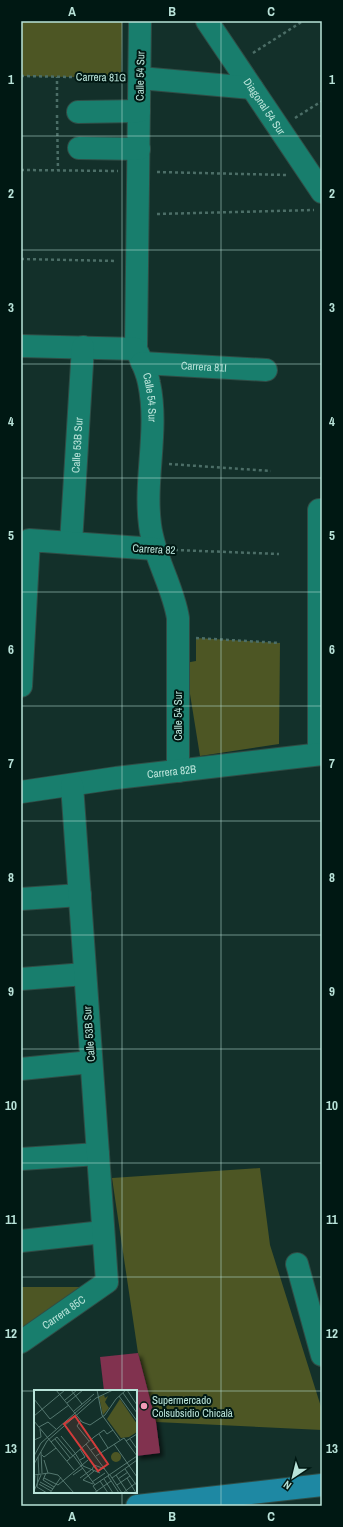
<svg xmlns="http://www.w3.org/2000/svg" width="343" height="1527" font-family="'Archivo Narrow',sans-serif">
  <defs>
    <filter id="shadow"><feDropShadow dx="3.5" dy="3.5" stdDeviation="2" flood-color="#0009"/></filter>
  </defs>
  <rect width="100%" height="100%" fill="#13302a"/>
  <g fill="#4d5624">
    <polygon points="21,21 122,21 121,78 21,76"/>
    <polygon points="196,638 280,643 279,744 200,756 185,663 196,661"/>
    <polygon points="260,1168 270,1245 322,1410 322,1430 156,1422 138,1353 112,1178"/>
    <polygon points="21,1287 81,1287 21,1330"/>
  </g>
  <polygon fill="#813050" filter="url(#shadow)" points="138,1353 156,1422 160,1453 136,1456 136,1391 104,1391 100,1357"/>
  <g fill="none" stroke-linecap="round" stroke-linejoin="round">
    <defs>
      <g id="minor">
        <path id="s1" d="M140,21L136,349C141,360 147,371 149,383C159,430 144,478 150,525C154,558 173,586 178,618V771"/>
        <path id="s2" d="M207,21L322,192"/>
        <polyline points="140,78 252,88"/>
        <polyline points="78,112 139,111"/>
        <polyline points="79,148 139,149"/>
        <polyline points="21,346 136,349"/>
        <path id="s3" d="M142,363L266,370"/>
        <path id="s4" d="M71,543L83,347"/>
        <polyline points="21,686 29,540 155,549"/>
        <polyline points="319,754 319,510 322,510"/>
        <path id="s5" d="M21,792L116,778L322,754"/>
        <polyline points="21,899 80,895"/>
        <polyline points="21,979 85,974"/>
        <polyline points="21,1069 91,1062"/>
        <polyline points="21,1159 98,1154"/>
        <polyline points="21,1241 103,1232"/>
        <polyline points="297,1264 322,1355"/>
        <path id="s6" d="M21,1342L107,1282L72,785"/>
      </g>
      <polyline id="major" points="137,1506 322,1485"/>
    </defs>
    <use href="#minor" stroke="#304d46" stroke-width="24"/>
    <use href="#major" stroke="#304d46" stroke-width="24"/>
    <g stroke="#4c6e67" stroke-width="2.5" stroke-dasharray="3 3" stroke-linecap="butt">
      <polyline points="253,53 303,21"/>
      <polyline points="21,76 120,78"/>
      <polyline points="57,108 57,77"/>
      <polyline points="57,115 58,170"/>
      <polyline points="295,118 322,101"/>
      <polyline points="21,170 118,171"/>
      <polyline points="157,172 286,175"/>
      <polyline points="157,214 314,210"/>
      <polyline points="21,259 117,261"/>
      <polyline points="169,464 271,471"/>
      <polyline points="175,550 279,554"/>
      <polyline points="196,638 280,643"/>
    </g>
    <use href="#minor" stroke="#187e6d" stroke-width="22"/>
    <use href="#major" stroke="#1e88a3" stroke-width="22"/>
  </g>
  <path fill="none" stroke="#b9e3d9" stroke-width="1" stroke-opacity="0.55" d="M122,21V1391M221,21V1506M21,136H322M21,250H322M21,364H322M21,478H322M21,592H322M21,706H322M21,821H322M21,935H322M21,1049H322M21,1163H322M21,1277H322M21,1391H322M122,1492V1506"/>
  <circle fill="#f09ab7" stroke="#001813" stroke-width="1.5" cx="144" cy="1406" r="4"/>
  <g text-anchor="middle" stroke-width="4" stroke-linejoin="round" paint-order="stroke">
    <g font-size="11" fill="#b9e3d9" stroke="#001813">
      <text transform="translate(140 76) rotate(-89)" y="4">Calle 54 Sur</text>
      <text transform="translate(101 77) rotate(1)" y="4">Carrera 81G</text>
      <text dy="4" stroke="none"><textPath href="#s2" startOffset="103">Diagonal 54 Sur</textPath></text>
      <text dy="4" stroke="none"><textPath href="#s3" startOffset="62">Carrera 81I</textPath></text>
      <text dy="4" stroke="none"><textPath href="#s1" startOffset="379">Calle 54 Sur</textPath></text>
      <text dy="4" stroke="none"><textPath href="#s4" startOffset="98">Calle 53B Sur</textPath></text>
      <text transform="translate(154 549) rotate(3)" y="4">Carrera 82</text>
      <text transform="translate(178 716) rotate(-90)" y="4">Calle 54 Sur</text>
      <text dy="4" stroke="none"><textPath href="#s5" startOffset="152">Carrera 82B</textPath></text>
      <text transform="translate(89 1034) rotate(-94)" y="4">Calle 53B Sur</text>
      <text dy="4" stroke="none"><textPath href="#s6" startOffset="52">Carrera 85C</textPath></text>
    </g>
    <g font-size="11" fill="#b9e3d9" stroke="#001813" text-anchor="start">
      <text x="152" y="1404">Supermercado<tspan x="152" dy="13">Colsubsidio Chicalà</tspan></text>
    </g>
  </g>
  <g transform="translate(34 1390)">
    <rect width="103" height="103" fill="#13302a"/>
    <path d="M70,5L71,8L74,6L71,12L75,18L69,25L65,7ZM86,9L103,34V42L95,47L87,48L73,29ZM77 67a5 5 0 1 1 10 0a5 5 0 1 1-10 0Z" fill="#4d5624"/>
    <path fill="none" stroke="#557870" stroke-width="1" d="M22,0L48,32L56,35M37,0L48,14M63,0L68,25L86,50M93,0L103,15M89,3L103,23M85,6L103,31M0,9L16,29M31,10L43,0M33,13L49,0M40,21L60,4M0,26L31,0M16,29L35,15M47,30L43,36L55,51M0,31L40,80M56,35L71,25L82,9L92,0M5,37L14,32L22,39M65,44L74,58M27,46L41,63M21,49L36,68M57,49L62,57L57,60M96,49L103,59M0,50L7,47L6,39M92,51L103,44M17,52L23,47L39,66M52,54L75,85M80,54L103,87M7,62L8,83M41,63L49,76L66,83M8,65L10,67L22,58M39,65L61,95M0,66L7,53L57,9M62,66L90,48L103,66M4,67L5,85M10,70L14,83M46,70L51,67L46,59M33,71L60,47L70,40L73,44L79,40M0,74L13,51L62,8L79,0M91,79L103,96M58,80L60,75L71,79M12,83L9,90L20,97M0,85L15,83L24,85L40,103M4,85L3,97L13,103M39,85L49,78M76,85L88,103M82,85L94,103M74,86L85,103M10,88L22,94M46,88L57,80M78,88L103,70M93,88L102,103M70,89L79,103M84,89L94,82M66,91L74,103M6,92L19,99M58,92L71,83M5,94L17,101M22,94L24,95L54,70M59,94L49,90L60,81M83,95L96,86M0,99L1,86M0,101L7,85M16,103L27,87M60,103L77,91M64,103L59,96L103,66M89,103L103,92"/>
    <path fill="#d33b3a" fill-opacity="0.15" stroke="#d33b3a" stroke-width="2" d="M41,26L74,74L64,81L30,34Z"/>
    <rect width="103" height="103" fill="none" stroke="#b9e3d9" stroke-width="2"/>
  </g>
  <rect width="343" height="1527" fill="none" stroke="#001813" stroke-width="44"/>
  <g transform="translate(293 1477) rotate(215)" stroke="#001813" stroke-width="3" paint-order="stroke">
  <path d="M0-3L7 15L0 10L-7 15Z" fill="#b9e3d9"/>
  <text y="-6" font-size="11" font-weight="bold" text-anchor="middle" fill="#b9e3d9">N</text>
  </g>
  <rect x="22" y="22" width="299" height="1483" fill="none" stroke="#b9e3d9" stroke-width="1.5"/>
  <g font-size="13" text-anchor="middle" font-weight="bold" fill="#b9e3d9">
    <text x="72" y="16">A</text>
    <text x="172" y="16">B</text>
    <text x="271" y="16">C</text>
    <text x="11" y="84">1</text>
    <text x="332" y="84">1</text>
    <text x="11" y="198">2</text>
    <text x="332" y="198">2</text>
    <text x="11" y="312">3</text>
    <text x="332" y="312">3</text>
    <text x="11" y="426">4</text>
    <text x="332" y="426">4</text>
    <text x="11" y="540">5</text>
    <text x="332" y="540">5</text>
    <text x="11" y="654">6</text>
    <text x="332" y="654">6</text>
    <text x="11" y="768">7</text>
    <text x="332" y="768">7</text>
    <text x="11" y="882">8</text>
    <text x="332" y="882">8</text>
    <text x="11" y="996">9</text>
    <text x="332" y="996">9</text>
    <text x="11" y="1110">10</text>
    <text x="332" y="1110">10</text>
    <text x="11" y="1224">11</text>
    <text x="332" y="1224">11</text>
    <text x="11" y="1338">12</text>
    <text x="332" y="1338">12</text>
    <text x="11" y="1453">13</text>
    <text x="332" y="1453">13</text>
    <text x="72" y="1521">A</text>
    <text x="172" y="1521">B</text>
    <text x="271" y="1521">C</text>
  </g>
</svg>
